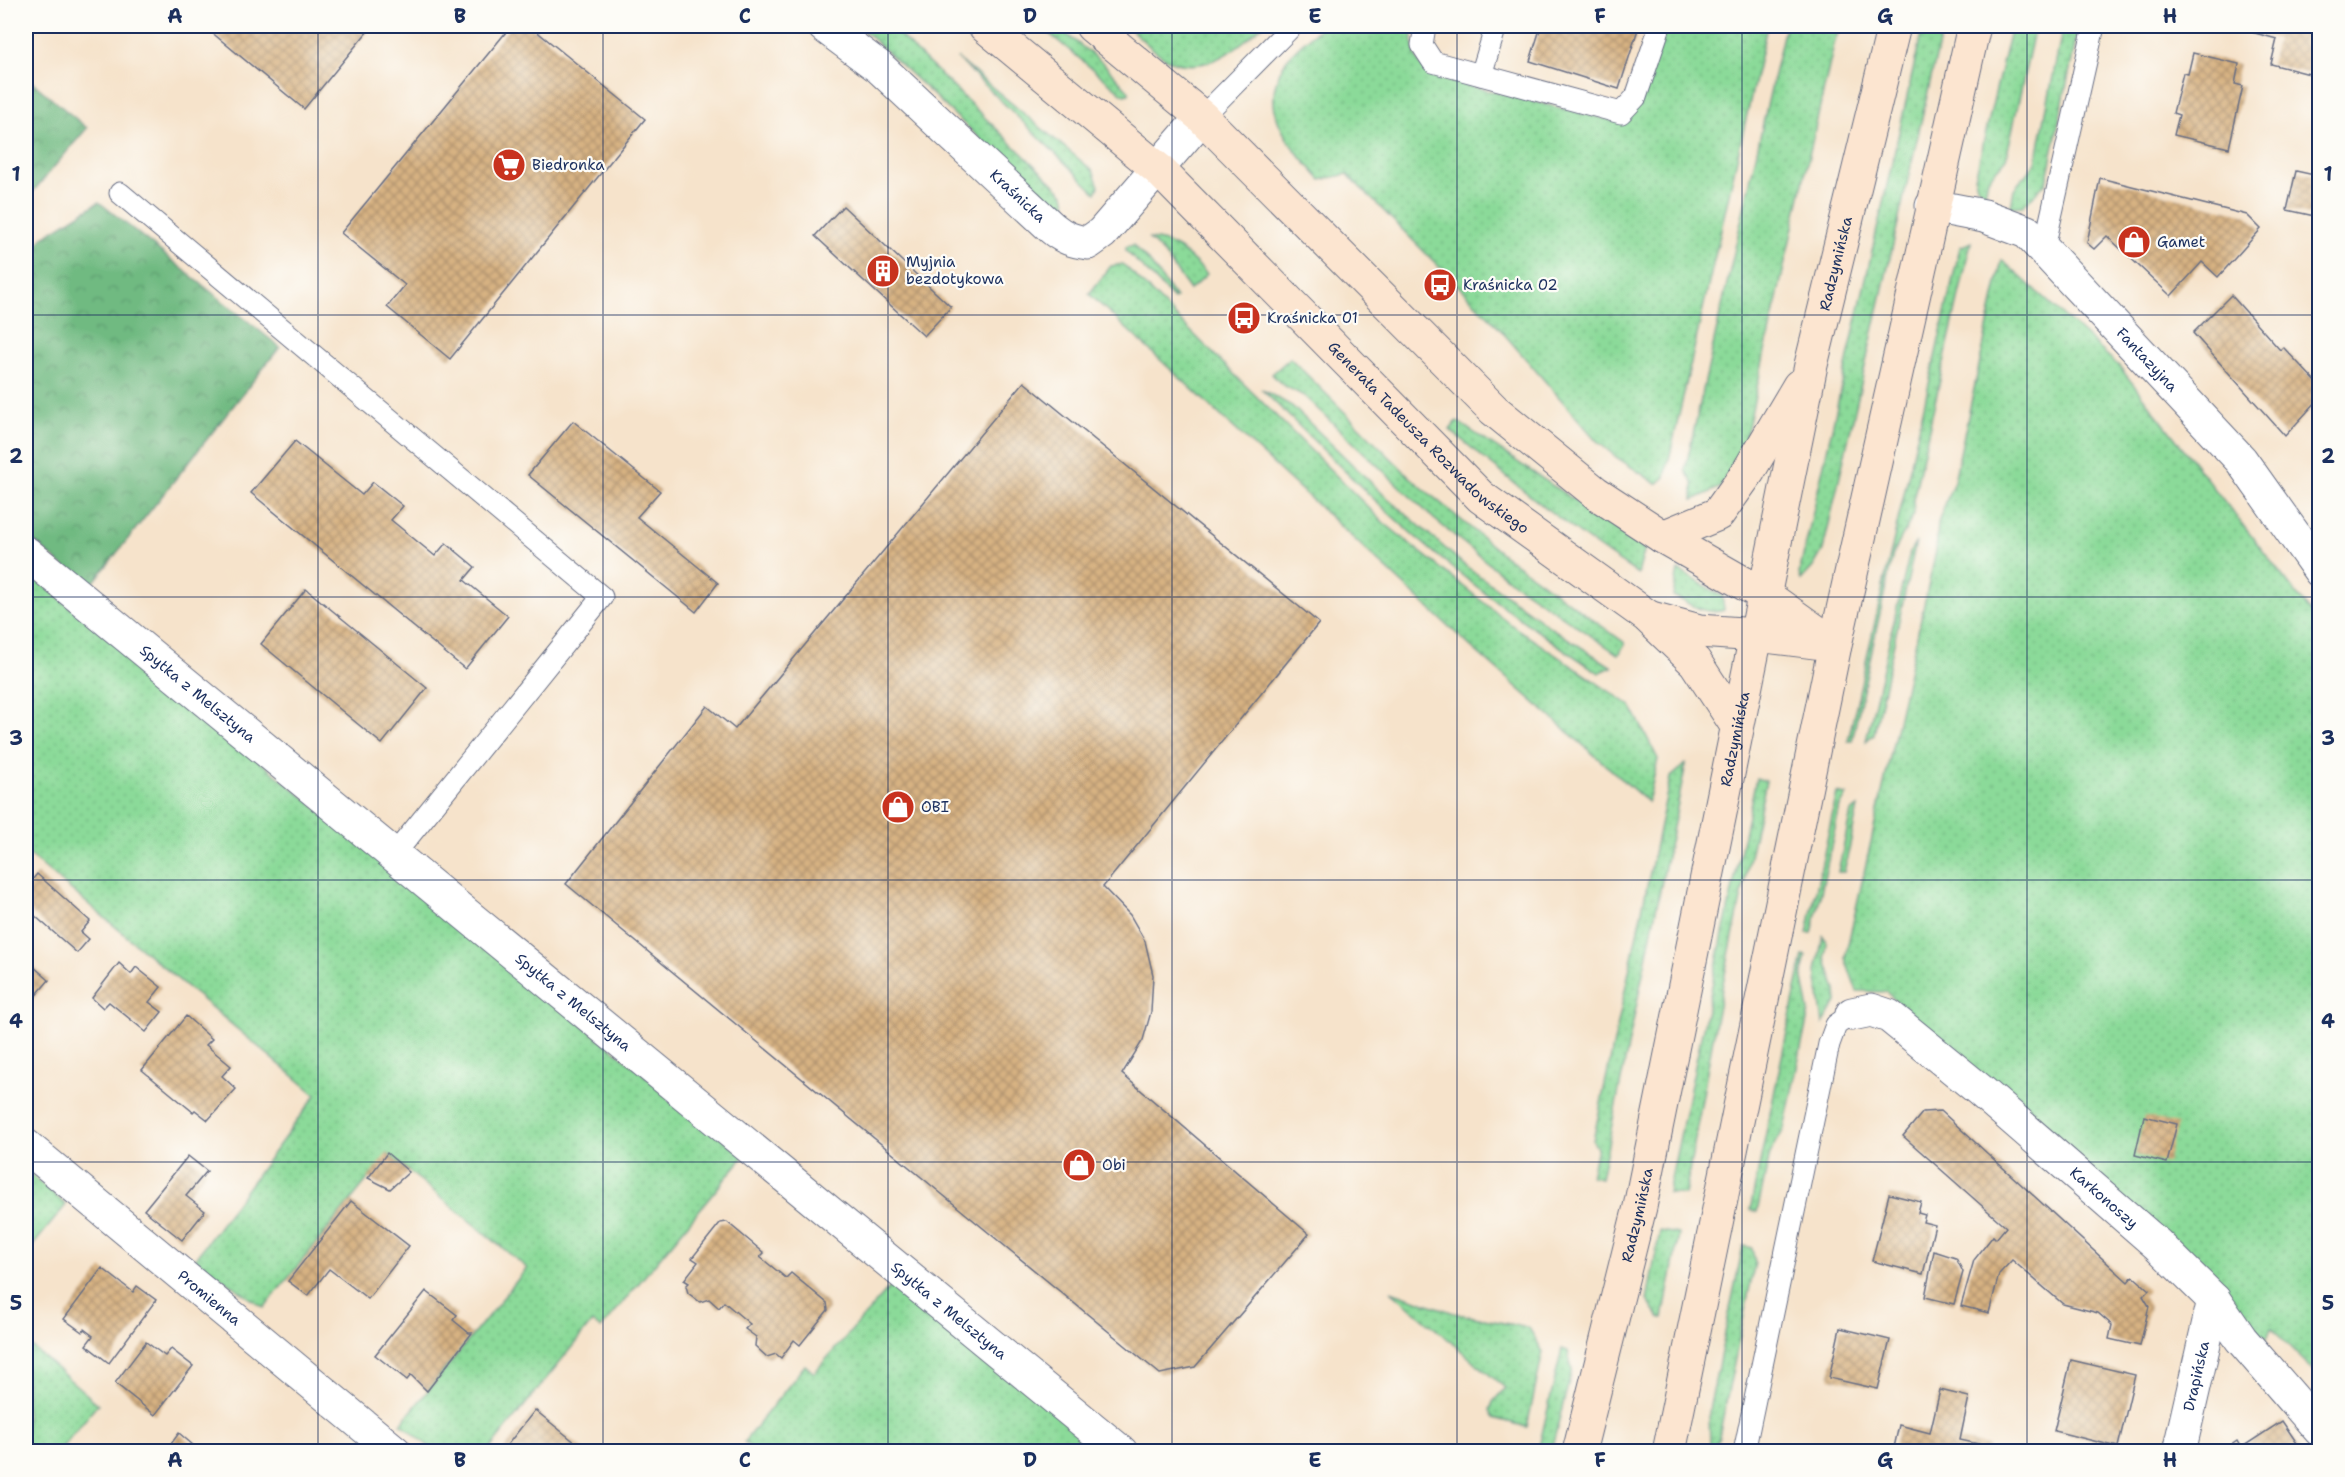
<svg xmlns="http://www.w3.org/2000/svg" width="2345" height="1477" font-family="'Shantell Sans',sans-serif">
  <defs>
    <pattern id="grass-dots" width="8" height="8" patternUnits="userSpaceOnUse" patternTransform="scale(1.5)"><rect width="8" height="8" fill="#8bda99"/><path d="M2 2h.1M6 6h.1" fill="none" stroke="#77bb86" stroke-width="1.8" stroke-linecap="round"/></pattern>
    <pattern id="forest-crowns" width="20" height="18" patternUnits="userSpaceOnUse" patternTransform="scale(1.5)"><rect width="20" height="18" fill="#70ba81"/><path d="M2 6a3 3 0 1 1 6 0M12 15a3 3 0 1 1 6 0" fill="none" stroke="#5b986d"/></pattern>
    <pattern id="building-cross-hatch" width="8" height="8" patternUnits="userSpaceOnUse" patternTransform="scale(1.5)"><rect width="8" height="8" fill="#d7b282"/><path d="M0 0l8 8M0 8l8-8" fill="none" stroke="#ae916e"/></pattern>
  </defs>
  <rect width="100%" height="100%" fill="#fdfcf7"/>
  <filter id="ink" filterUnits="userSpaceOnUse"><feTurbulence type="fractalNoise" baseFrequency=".0167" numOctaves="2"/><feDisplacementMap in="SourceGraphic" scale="12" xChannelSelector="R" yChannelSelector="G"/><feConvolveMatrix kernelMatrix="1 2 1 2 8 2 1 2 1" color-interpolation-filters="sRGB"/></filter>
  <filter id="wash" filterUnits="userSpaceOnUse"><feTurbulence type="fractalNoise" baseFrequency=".008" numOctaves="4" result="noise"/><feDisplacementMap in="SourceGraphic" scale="24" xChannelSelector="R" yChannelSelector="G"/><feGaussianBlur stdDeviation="1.35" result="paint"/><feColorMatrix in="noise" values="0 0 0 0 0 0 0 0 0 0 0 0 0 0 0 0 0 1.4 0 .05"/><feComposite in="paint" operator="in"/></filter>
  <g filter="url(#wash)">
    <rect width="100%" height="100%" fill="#f6e3cb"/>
    <g fill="url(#grass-dots)" stroke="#53847c" stroke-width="1.5">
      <polygon points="859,26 890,26 1064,194 1067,209 1060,213"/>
      <polygon points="1040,26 1056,26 1103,63 1129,91 1129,94 1124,95"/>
      <path d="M1127,26H1262C1237,48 1208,75 1171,61C1156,55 1139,36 1127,26Z"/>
      <path d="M1323,26H1413C1411,50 1414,61 1432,77L1614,121L1665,26H1767L1665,477L1657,484L1616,457L1597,441L1492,320L1347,174L1321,180C1291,147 1254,109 1286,61C1294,48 1311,36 1323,26Z"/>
      <polygon points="1785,26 1841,26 1835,40 1742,454 1721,487 1693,500 1693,483 1685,470"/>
      <polygon points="1923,26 1943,26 1823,550 1813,567 1801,580 1799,574"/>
      <polygon points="2011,26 2035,26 2006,159 1988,179 1985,194 1977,186 1975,178"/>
      <polygon points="2063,26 2079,26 2046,183 2023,206 2011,207 2014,189 2036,162"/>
      <polygon points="957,58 1093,171 1099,186 1096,193"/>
      <path d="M1149,239C1176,241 1189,256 1207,274L1190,290L1164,254Z"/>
      <polygon points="1971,242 1913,500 1914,514 1893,554 1852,741 1848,741 1960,247"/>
      <polygon points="1133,245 1151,264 1176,298 1174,299 1126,251 1126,247"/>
      <polygon points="2002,260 2119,366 2319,623 2319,1376 2271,1328 2267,1339 1886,992 1857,991 1845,958 1936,551 1938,523 1954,481"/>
      <polygon points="1123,264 1384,523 1513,626 1631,706 1658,759 1648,802 1470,646 1089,294 1111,266"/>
      <polygon points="1290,358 1413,480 1501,553 1625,643 1619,655 1509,580 1434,519 1304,396 1281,384 1272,374"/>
      <path d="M1261,389L1292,406L1382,493L1463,564L1553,629L1612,667L1599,673C1527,625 1456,575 1392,516C1347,475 1305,431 1261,389Z"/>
      <path d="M1457,421L1645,548L1638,574C1571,531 1511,481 1450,430Z"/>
      <polygon points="1916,542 1874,734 1866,741 1910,552"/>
      <path d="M1678,570L1722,596L1724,610C1707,616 1688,603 1673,596Z"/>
      <polygon points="26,571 744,1156 601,1329 592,1322 488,1451 435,1451 401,1424 527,1268 388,1154 264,1308 195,1259 316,1095 26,852"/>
      <polygon points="1686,764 1601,1178 1591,1176 1597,1148 1593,1141 1670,778"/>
      <polygon points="1756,778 1766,781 1722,988 1685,1195 1668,1193"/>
      <polygon points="1837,793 1847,795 1840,806 1812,933 1807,933"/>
      <polygon points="1858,807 1844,872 1838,872 1851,812"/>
      <polygon points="1823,936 1827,942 1825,957 1836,990 1837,1002 1823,1024 1816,971"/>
      <polygon points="1803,955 1806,956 1802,974 1809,1011 1784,1129 1770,1154 1757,1212 1750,1210"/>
      <polygon points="26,1170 66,1205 26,1254"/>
      <polygon points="1660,1231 1679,1234 1663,1318 1660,1319 1647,1300"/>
      <polygon points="1743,1246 1752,1248 1755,1262 1718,1441 1710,1447 1709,1410"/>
      <polygon points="897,1279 1103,1451 756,1452 744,1442 805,1365 814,1373"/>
      <polygon points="1391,1291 1454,1313 1529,1328 1543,1352 1527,1427 1494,1418 1490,1410 1493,1402 1505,1388"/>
      <polygon points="26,1342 98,1404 59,1451 26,1451"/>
      <polygon points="1562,1349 1568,1351 1572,1370 1551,1451 1538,1451"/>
    </g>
    <g fill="url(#forest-crowns)" stroke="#467470" stroke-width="1.5">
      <polygon points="26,77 87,128 26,200"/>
      <polygon points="99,202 280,347 89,588 26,535 26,261 43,237"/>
    </g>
    <g id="blocks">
      <g fill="url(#building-cross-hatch)">
        <polygon points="215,26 372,26 304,109 210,31"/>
        <polygon points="511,26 530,26 645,119 450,359 387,307 405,285 341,233"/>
        <polygon points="1541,26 1639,26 1619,89 1530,61"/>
        <polygon points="2241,26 2319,26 2317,76 2271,64 2277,39 2240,29"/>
        <polygon points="2193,53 2239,64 2235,84 2243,86 2229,148 2174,135 2179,115 2173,113 2183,73 2188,74"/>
        <polygon points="2296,171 2319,176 2319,217 2287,210"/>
        <polygon points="2100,178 2247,215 2261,229 2218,277 2202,262 2171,296 2107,236 2094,249 2087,243"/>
        <polygon points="843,206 951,307 924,336 815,236"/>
        <polygon points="2231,295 2280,350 2283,347 2319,385 2319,399 2285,436 2193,333"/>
        <polygon points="1024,382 1319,623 1103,887 1130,915 1145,941 1153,975 1151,1012 1143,1040 1122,1074 1309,1234 1195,1367 1160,1374 566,884 707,706 735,729"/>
        <polygon points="573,421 660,491 637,517 718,583 696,612 528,475"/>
        <polygon points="295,441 362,495 373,482 403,506 391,520 435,556 446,543 475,567 464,580 508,616 465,669 251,493"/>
        <polygon points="306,589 427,688 382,744 261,644"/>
        <polygon points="37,874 90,921 81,932 89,939 77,953 26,908 26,887"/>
        <polygon points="26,960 49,980 26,1007"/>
        <polygon points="119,963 131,974 136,967 161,987 149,1002 162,1012 146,1032 109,1002 103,1008 92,998"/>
        <polygon points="186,1016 212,1039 206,1045 231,1066 222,1076 236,1089 208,1120 195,1110 193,1112 142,1070"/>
        <polygon points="1941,1111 2128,1282 2133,1276 2149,1290 2143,1296 2149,1306 2140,1346 2109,1339 2112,1325 2098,1313 2063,1304 2012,1260 1999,1274 1989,1313 1961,1306 1974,1260 1993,1236 1996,1239 2006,1227 1903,1136 1923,1112"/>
        <polygon points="2144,1116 2177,1124 2167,1163 2135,1155"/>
        <polygon points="387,1153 409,1172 390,1189 368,1178"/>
        <polygon points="188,1156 207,1171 186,1196 205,1211 182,1240 144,1210"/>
        <polygon points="1889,1194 1921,1202 1918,1213 1925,1215 1923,1222 1935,1225 1923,1274 1872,1261"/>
        <polygon points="351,1201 409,1246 368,1299 329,1269 308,1296 288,1281"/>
        <polygon points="727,1222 764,1253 760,1257 786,1278 791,1273 827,1303 828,1310 800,1345 794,1340 781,1358 776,1354 767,1357 755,1346 756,1337 745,1329 750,1324 724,1302 719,1308 709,1299 700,1302 688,1293 686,1286 689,1283 684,1280 698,1262 692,1258 720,1223"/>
        <polygon points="1934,1251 1956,1258 1963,1272 1954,1304 1925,1297"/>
        <polygon points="102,1268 133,1292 137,1286 156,1300 109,1363 86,1345 93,1336 84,1329 82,1332 64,1319"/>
        <polygon points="426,1291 457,1315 453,1320 469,1333 472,1333 427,1391 411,1375 407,1380 375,1355"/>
        <polygon points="1840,1328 1890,1340 1878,1389 1829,1378"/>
        <polygon points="146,1342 165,1356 171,1349 193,1366 155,1415 115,1383"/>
        <polygon points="2071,1360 2135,1375 2118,1447 2054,1431"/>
        <polygon points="1940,1390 1969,1397 1960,1440 1988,1446 1987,1452 1893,1452 1899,1425 1930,1433"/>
        <polygon points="535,1410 587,1452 506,1452 504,1449"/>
        <polygon points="2282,1421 2303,1452 2224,1450 2237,1441 2241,1448"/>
        <polygon points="179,1433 201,1452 165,1452"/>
      </g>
    </g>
  </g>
  <g filter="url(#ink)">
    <use href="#blocks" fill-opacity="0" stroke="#686e84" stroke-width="1.5"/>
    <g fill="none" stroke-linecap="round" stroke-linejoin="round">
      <defs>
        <g id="lane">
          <polyline points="1425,26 1422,45 1433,62 1621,113 1636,97 1660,26"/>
          <polyline points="1481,75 1496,26"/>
          <polyline points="1202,117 1292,26"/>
          <polyline points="120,193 602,597 393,856"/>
          <polyline points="2044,248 2094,26"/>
          <polyline points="1744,1452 1829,1044 1836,1025 1852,1014"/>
        </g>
        <g id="street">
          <path id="s1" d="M824,26L879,67L1052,228C1064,238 1073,241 1088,243L1102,233L1202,117"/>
          <path id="s2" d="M1932,206L1984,216L2027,232L2241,460L2320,571"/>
          <path id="s3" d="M26,553L1121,1452"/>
          <path id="s4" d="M1852,1014L1871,1010L1889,1016L1981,1091L2157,1244L2214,1300L2241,1339L2320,1430"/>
          <path id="s5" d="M26,1146L395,1452"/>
          <path id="s6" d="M2179,1452L2214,1300"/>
        </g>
        <g id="secondary">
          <path id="s7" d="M985,26L1158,169L1481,497L1647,616L1695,662L1737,726"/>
          <polyline points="1092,26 1202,117 1494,410 1596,493 1663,537 1766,596 1835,645"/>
          <polyline points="1663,537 1718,514 1748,472 1799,386"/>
          <polyline points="1651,618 1699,631 1757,635 1831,644"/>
          <path id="s8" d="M1579,1452L1640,1207L1811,365L1894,26"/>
          <polyline points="1669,1452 1835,645 1974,26"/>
        </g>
      </defs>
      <use href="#lane" stroke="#686e84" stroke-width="23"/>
      <use href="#street" stroke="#686e84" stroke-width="35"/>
      <use href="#secondary" stroke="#686e84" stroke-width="35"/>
      <use href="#lane" stroke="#fff" stroke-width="21"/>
      <use href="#street" stroke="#fff" stroke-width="33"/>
      <use href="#secondary" stroke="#fce5d0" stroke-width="33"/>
    </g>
  </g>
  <path fill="none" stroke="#1b2f5e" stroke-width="1.5" stroke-opacity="0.55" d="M318,26V1452M603,26V1452M888,26V1452M1172,26V1452M1457,26V1452M1742,26V1452M2027,26V1452M26,315H2320M26,597H2320M26,880H2320M26,1162H2320"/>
  <defs>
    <symbol id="supermarket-disc" viewBox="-11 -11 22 22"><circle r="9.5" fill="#c8321e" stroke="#fdfcf7"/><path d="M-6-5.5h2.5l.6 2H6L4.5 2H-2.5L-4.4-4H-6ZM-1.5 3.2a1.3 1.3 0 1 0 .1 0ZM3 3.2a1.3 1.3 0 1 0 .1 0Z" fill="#fff"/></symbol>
    <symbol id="shop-disc" viewBox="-11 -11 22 22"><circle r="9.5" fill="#c8321e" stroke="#fdfcf7"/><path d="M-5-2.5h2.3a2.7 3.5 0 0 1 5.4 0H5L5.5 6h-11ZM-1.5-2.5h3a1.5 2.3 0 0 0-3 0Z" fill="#fff"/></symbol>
    <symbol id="building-disc" viewBox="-11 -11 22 22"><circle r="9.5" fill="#c8321e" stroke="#fdfcf7"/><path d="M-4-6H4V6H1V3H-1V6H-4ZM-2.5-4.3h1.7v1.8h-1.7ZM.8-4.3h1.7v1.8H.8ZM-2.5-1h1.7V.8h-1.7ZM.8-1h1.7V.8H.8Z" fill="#fff"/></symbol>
    <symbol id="bus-disc" viewBox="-11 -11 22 22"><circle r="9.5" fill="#c8321e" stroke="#fdfcf7"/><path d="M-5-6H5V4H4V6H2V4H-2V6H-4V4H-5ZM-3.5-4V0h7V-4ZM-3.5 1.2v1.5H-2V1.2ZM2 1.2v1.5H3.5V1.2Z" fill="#fff"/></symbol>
  </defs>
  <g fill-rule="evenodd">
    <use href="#supermarket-disc" x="490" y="146" width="38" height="38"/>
    <use href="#shop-disc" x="2115" y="223" width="38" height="38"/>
    <use href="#building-disc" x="864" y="252" width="38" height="38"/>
    <use href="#bus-disc" x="1421" y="266" width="38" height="38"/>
    <use href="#bus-disc" x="1225" y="299" width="38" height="38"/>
    <use href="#shop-disc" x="879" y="788" width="38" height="38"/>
    <use href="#shop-disc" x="1060" y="1146" width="38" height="38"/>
  </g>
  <g text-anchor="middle" stroke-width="4.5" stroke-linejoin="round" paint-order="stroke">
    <g font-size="15" fill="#1b2f5e" stroke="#fdfcf7" text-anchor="start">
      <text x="532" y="170">Biedronka</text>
      <text x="2157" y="247">Gamet</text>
      <text x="906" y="267">Myjnia<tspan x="906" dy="17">bezdotykowa</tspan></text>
      <text x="1463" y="290">Kraśnicka 02</text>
      <text x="1267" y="323">Kraśnicka 01</text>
      <text x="921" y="812">OBI</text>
      <text x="1102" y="1170">Obi</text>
    </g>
    <g font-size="15" fill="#1b2f5e" stroke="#fdfcf7">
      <text dy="5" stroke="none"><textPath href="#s1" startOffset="258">Kraśnicka</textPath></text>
      <text dy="5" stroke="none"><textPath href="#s8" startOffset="1216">Radzymińska</textPath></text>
      <text dy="5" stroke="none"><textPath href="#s2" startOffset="274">Fantazyjna</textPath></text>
      <text dy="5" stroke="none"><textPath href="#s7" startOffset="606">Generała Tadeusza Rozwadowskiego</textPath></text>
      <text dy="5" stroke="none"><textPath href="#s3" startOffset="222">Spytka z Melsztyna</textPath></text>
      <text dy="5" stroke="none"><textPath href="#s8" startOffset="730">Radzymińska</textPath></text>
      <text dy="5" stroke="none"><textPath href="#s3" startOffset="708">Spytka z Melsztyna</textPath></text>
      <text dy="5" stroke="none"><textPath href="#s4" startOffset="320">Karkonoszy</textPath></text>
      <text dy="5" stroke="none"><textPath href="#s8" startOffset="244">Radzymińska</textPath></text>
      <text dy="5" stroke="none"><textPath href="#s5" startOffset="238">Promienna</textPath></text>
      <text dy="5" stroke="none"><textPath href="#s3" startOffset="1194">Spytka z Melsztyna</textPath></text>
      <text dy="5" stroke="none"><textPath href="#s6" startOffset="78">Drapińska</textPath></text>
    </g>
  </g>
  <rect width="2345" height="1477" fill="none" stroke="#fdfcf7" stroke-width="66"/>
  <rect x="33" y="33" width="2279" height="1411" fill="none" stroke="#1b2f5e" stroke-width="2"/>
  <g font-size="20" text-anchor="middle" font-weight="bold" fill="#1b2f5e">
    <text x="175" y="23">A</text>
    <text x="460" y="23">B</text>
    <text x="745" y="23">C</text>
    <text x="1030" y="23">D</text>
    <text x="1315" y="23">E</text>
    <text x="1600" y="23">F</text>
    <text x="1885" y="23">G</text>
    <text x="2170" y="23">H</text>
    <text x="16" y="181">1</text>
    <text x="2328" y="181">1</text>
    <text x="16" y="463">2</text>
    <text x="2328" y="463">2</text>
    <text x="16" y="745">3</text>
    <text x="2328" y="745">3</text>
    <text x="16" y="1028">4</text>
    <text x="2328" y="1028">4</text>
    <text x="16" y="1310">5</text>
    <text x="2328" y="1310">5</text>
    <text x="175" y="1467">A</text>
    <text x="460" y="1467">B</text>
    <text x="745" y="1467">C</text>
    <text x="1030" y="1467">D</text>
    <text x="1315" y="1467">E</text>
    <text x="1600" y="1467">F</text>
    <text x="1885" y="1467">G</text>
    <text x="2170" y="1467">H</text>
  </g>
</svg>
